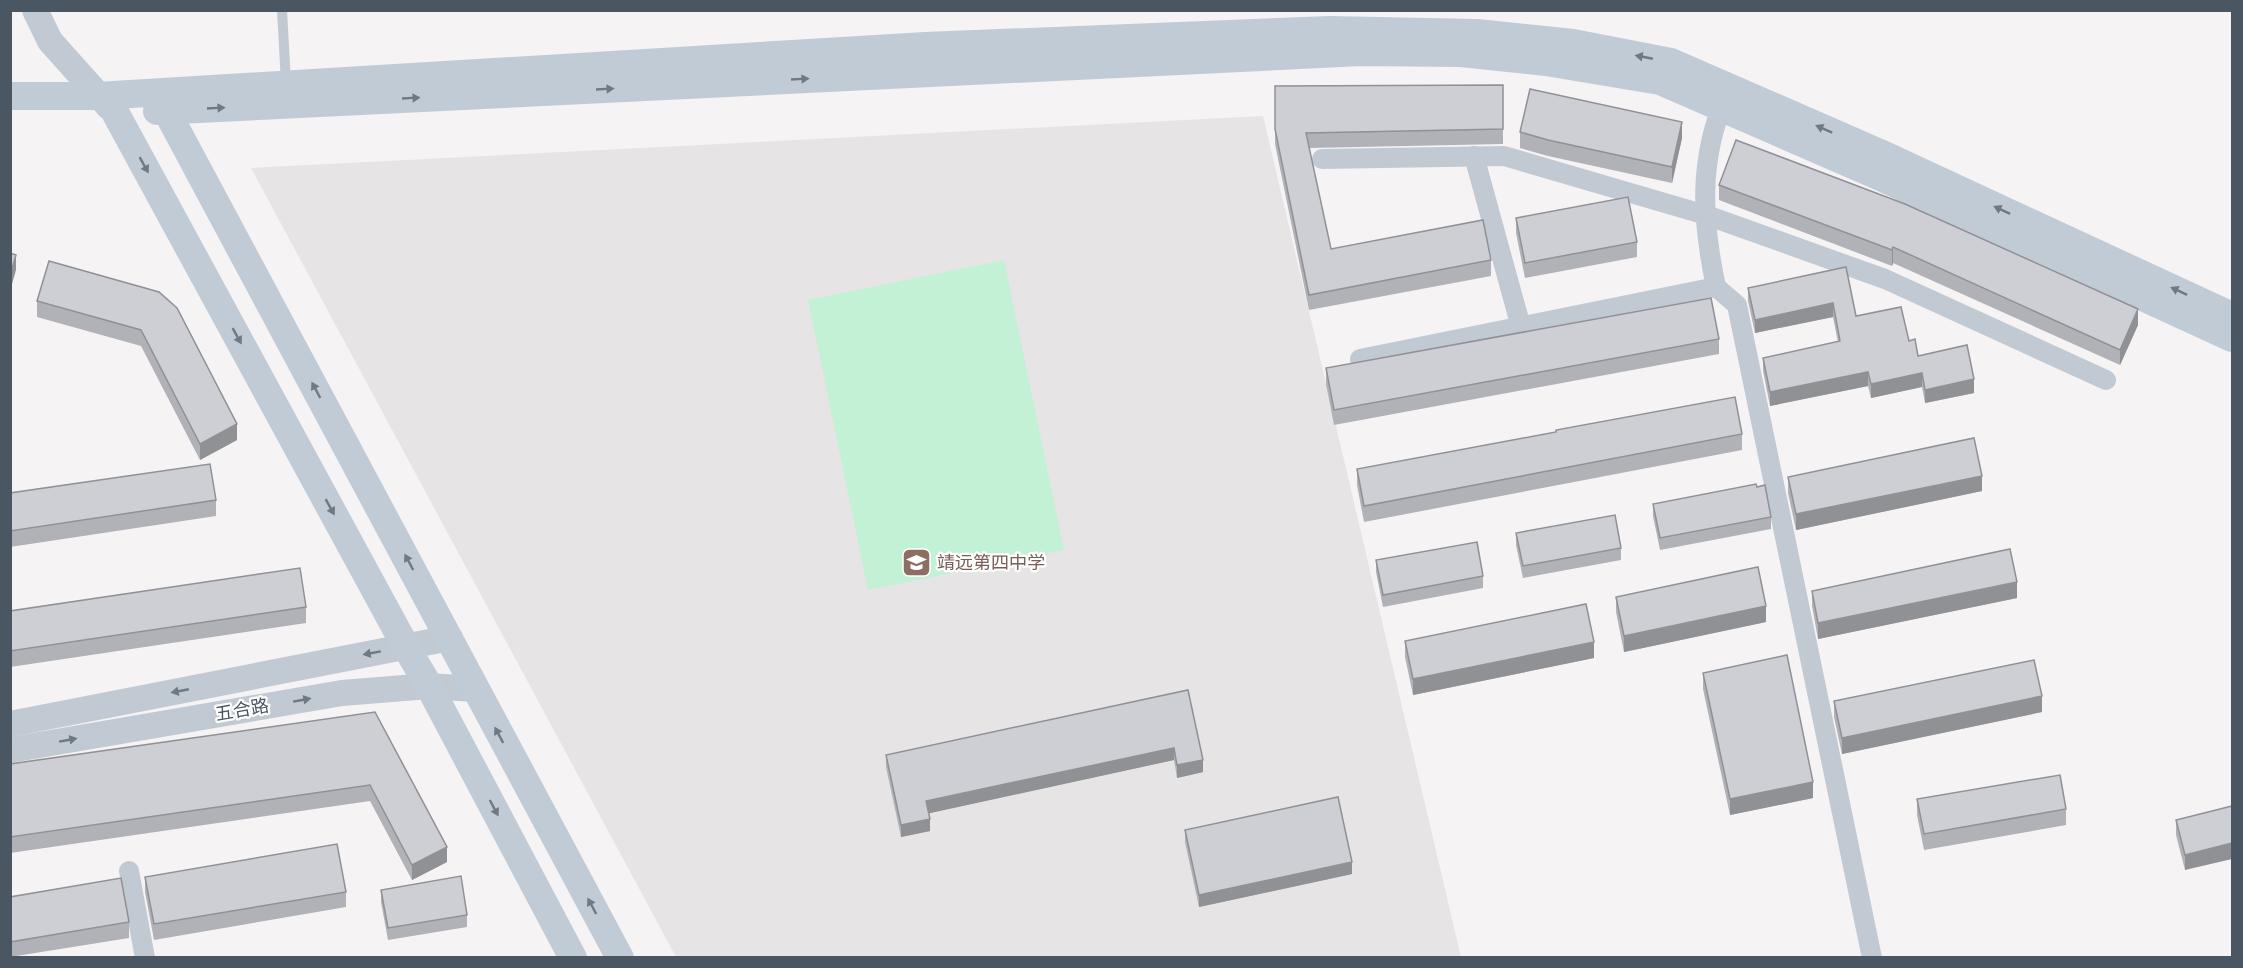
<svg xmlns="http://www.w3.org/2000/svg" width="2243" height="968" font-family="Barlow,'Noto Sans SC',sans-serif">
  <rect width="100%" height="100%" fill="#f5f3f3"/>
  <polygon fill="#e6e4e5" points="1263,116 1461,957 676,957 251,168"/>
  <polygon fill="#c3f1d5" points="1004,260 1064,550 868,590 808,300"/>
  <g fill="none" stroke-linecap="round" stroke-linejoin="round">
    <polyline stroke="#c1cad2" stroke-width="10" points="282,10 286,83"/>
    <g stroke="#c1cad2" stroke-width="20">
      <polyline points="1474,156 1521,327"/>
      <polyline points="1322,159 1504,156 1706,215 1885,279 2106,380"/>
      <path d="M1716,287C1702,221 1698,160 1726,96"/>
      <polyline points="1360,359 1716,287 1737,305 1872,958"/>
      <polyline points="129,871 145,958"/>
    </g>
    <g stroke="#c1cad2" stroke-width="26">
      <polyline points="35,10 50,41 109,107"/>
      <polyline points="10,724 450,638"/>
      <polyline points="10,750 342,693 429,686 474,689"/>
    </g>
    <g stroke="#c1cbd6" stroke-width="28">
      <polyline points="159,94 166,110 620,958"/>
      <polyline points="10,96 97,96 925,46 1330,30 1477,33 1573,43 1671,62 1880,153 2232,316"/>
      <polyline points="157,111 1361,52 1461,53 1546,62 1660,81 1878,176 2232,338"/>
      <polyline points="116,114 406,647 429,686 573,958"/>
    </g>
  </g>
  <g fill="#b0b2b7">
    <polygon points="1503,85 1503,144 1309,148 1331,249 1491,260 1491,276 1309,310 1275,144 1275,86"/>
    <polygon points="1520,132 1682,138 1672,183 1548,156 1520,148"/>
    <polygon points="1719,185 2138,325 2120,365 1893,263 1892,266 1719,200"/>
    <polygon points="1516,218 1637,242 1637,257 1525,278 1516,233"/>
    <polygon points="1846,267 1856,316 1909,341 1918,356 1974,393 1925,403 1922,387 1871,398 1868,386 1770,406 1763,371 1763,358 1838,342 1833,317 1755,333 1748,301 1748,288"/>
    <polygon points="159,292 237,440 200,460 141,346 37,317 37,301"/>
    <polygon points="1719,339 1719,354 1334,425 1326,384 1326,368"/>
    <polygon points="1742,434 1742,450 1364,522 1357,485 1357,469"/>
    <polygon points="1788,477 1982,491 1796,530 1788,493"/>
    <polygon points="1757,487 1771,517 1771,529 1660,550 1653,516 1653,504"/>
    <polygon points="10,493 216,500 216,516 10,547"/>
    <polygon points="1516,533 1621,548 1621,560 1523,578 1516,545"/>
    <polygon points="1376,560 1483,576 1483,588 1383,607 1376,572"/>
    <polygon points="1812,591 2017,598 1818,639 1812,606"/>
    <polygon points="1616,597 1766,622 1624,652 1616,612"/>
    <polygon points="306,607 306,623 10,667 10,611"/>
    <polygon points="1405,641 1594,658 1413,695 1405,657"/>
    <polygon points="1703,673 1813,798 1730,815 1703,689"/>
    <polygon points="1188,690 1203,772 1177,778 1174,760 928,813 930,831 901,837 886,767 886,755"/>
    <polygon points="1834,701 2042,712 1842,754 1834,717"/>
    <polygon points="375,712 447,862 412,880 370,801 10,853 10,764"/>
    <polygon points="1917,799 2066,809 2066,825 1924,850 1917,815"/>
    <polygon points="2232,806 2185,870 2176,835 2176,820"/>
    <polygon points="1185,830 1352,874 1199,907 1185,842"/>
    <polygon points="145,877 346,892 346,907 154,940 145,892"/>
    <polygon points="381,890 467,915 467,927 388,940 381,902"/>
    <polygon points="10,897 129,922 129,938 10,957"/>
  </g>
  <g fill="#909195">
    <polygon points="1682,122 1682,138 1672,183 1672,167"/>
    <polygon points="1893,247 1893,263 1892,266 1892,250"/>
    <polygon points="16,255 16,270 10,291 10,275"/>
    <polygon points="1833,303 1833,317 1755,333 1755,320"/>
    <polygon points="2138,309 2138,325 2120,365 2120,350"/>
    <polygon points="1868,372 1868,386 1770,406 1770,392"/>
    <polygon points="1922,373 1922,387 1871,398 1871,384"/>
    <polygon points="1974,379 1974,393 1925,403 1925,390"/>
    <polygon points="237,424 237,440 200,460 200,444"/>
    <polygon points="1982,476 1982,491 1796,530 1796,514"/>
    <polygon points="2017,582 2017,598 1818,639 1818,623"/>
    <polygon points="1766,606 1766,622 1624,652 1624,636"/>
    <polygon points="1594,642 1594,658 1413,695 1413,679"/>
    <polygon points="2042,696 2042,712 1842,754 1842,738"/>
    <polygon points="1174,748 1174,760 926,814 926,801"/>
    <polygon points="1203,760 1203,772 1177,778 1177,765"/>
    <polygon points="1813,782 1813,798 1730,815 1730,799"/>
    <polygon points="930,819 930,831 901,837 901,825"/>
    <polygon points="2232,843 2232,859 2185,870 2185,855"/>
    <polygon points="447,847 447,862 412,880 412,865"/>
    <polygon points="1352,862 1352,874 1199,907 1199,895"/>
  </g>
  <g fill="#cdcfd5" stroke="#909195" stroke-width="1.5">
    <polygon points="1503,85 1503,129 1306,133 1331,249 1483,220 1491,260 1309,295 1275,129 1275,86"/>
    <polygon points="1530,89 1682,122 1672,167 1548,140 1520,132"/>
    <polygon points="1736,140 1905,204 2138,309 2120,350 1893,247 1892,250 1719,185"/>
    <polygon points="1628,197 1637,242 1525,263 1516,218"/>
    <polygon points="10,253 16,255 10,275"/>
    <polygon points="49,261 159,292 177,308 237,424 200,444 141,330 37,301"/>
    <polygon points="1846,267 1856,316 1901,307 1909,341 1915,339 1918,356 1967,345 1974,379 1925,390 1922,373 1871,384 1868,372 1770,392 1763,358 1840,341 1833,303 1755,320 1748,288"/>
    <polygon points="1711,298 1719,339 1334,410 1326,368"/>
    <polygon points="1735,397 1742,434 1364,506 1357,469 1556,432 1556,430"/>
    <polygon points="1974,438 1982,476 1796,514 1788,477"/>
    <polygon points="210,464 216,500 10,531 10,493"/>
    <polygon points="1756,484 1757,487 1765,485 1771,517 1660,538 1653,504"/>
    <polygon points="1615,515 1621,548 1523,566 1516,533"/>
    <polygon points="1477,542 1483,576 1383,595 1376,560"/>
    <polygon points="2010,549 2017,582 1818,623 1812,591"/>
    <polygon points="1758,567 1766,606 1624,636 1616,597"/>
    <polygon points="300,568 306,607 10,651 10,611"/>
    <polygon points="1586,604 1594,642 1413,679 1405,641"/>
    <polygon points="1787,655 1813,782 1730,799 1703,673"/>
    <polygon points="2034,660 2042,696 1842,738 1834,701"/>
    <polygon points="1188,690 1203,760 1177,765 1174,748 926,801 930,819 901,825 886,755"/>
    <polygon points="375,712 447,847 412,865 370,785 10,837 10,764"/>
    <polygon points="2060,775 2066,809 1924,834 1917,799"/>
    <polygon points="1338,797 1352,862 1199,895 1185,830"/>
    <polygon points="2232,806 2232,843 2185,855 2176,820"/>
    <polygon points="337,844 346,892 154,924 145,877"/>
    <polygon points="461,876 467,915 388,928 381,890"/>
    <polygon points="121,878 129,922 10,942 10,897"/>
  </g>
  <defs><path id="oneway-solid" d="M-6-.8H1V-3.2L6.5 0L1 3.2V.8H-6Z" transform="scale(1.5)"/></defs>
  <g fill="#6e7984">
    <use href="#oneway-solid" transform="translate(1644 57) rotate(-169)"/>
    <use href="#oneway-solid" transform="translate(800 79) rotate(-3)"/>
    <use href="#oneway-solid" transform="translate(605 89) rotate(-3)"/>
    <use href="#oneway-solid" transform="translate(411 98) rotate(-3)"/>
    <use href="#oneway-solid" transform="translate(216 108) rotate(-3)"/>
    <use href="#oneway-solid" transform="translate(1824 129) rotate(-156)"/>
    <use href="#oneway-solid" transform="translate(144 165) rotate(61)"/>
    <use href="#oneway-solid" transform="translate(2002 210) rotate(-155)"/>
    <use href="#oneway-solid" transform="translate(2179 291) rotate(-155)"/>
    <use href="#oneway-solid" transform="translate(237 336) rotate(61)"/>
    <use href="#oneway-solid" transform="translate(316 390) rotate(-118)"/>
    <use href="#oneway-solid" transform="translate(330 507) rotate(61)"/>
    <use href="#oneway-solid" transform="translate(409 562) rotate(-118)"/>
    <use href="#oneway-solid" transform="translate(499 735) rotate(-118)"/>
    <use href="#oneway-solid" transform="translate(494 808) rotate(62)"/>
    <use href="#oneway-solid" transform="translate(592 906) rotate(-118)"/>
  </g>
  <g fill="#6e7983">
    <use href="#oneway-solid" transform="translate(372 653) rotate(170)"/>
    <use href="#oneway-solid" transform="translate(180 691) rotate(169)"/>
    <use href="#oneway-solid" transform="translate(302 700) rotate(-10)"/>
    <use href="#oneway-solid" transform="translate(68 740) rotate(-10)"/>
  </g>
  <defs>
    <symbol id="school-square" viewBox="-11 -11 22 22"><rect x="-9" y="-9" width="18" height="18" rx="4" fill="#8d6e63" stroke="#fff"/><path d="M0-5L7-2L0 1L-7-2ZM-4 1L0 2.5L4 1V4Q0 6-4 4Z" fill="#fff"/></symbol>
  </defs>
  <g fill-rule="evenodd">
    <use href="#school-square" x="900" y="546" width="33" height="33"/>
  </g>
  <g text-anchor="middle" stroke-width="4.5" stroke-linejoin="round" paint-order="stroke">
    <g font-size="18" fill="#785e54" stroke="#fff" text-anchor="start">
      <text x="937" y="569">靖远第四中学</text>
    </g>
    <g font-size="18" fill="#4a5661" stroke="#fff">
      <text transform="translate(242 710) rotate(-10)" y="6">五合路</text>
    </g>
  </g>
  <rect width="2243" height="968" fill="none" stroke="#4a5661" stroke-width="24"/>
</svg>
